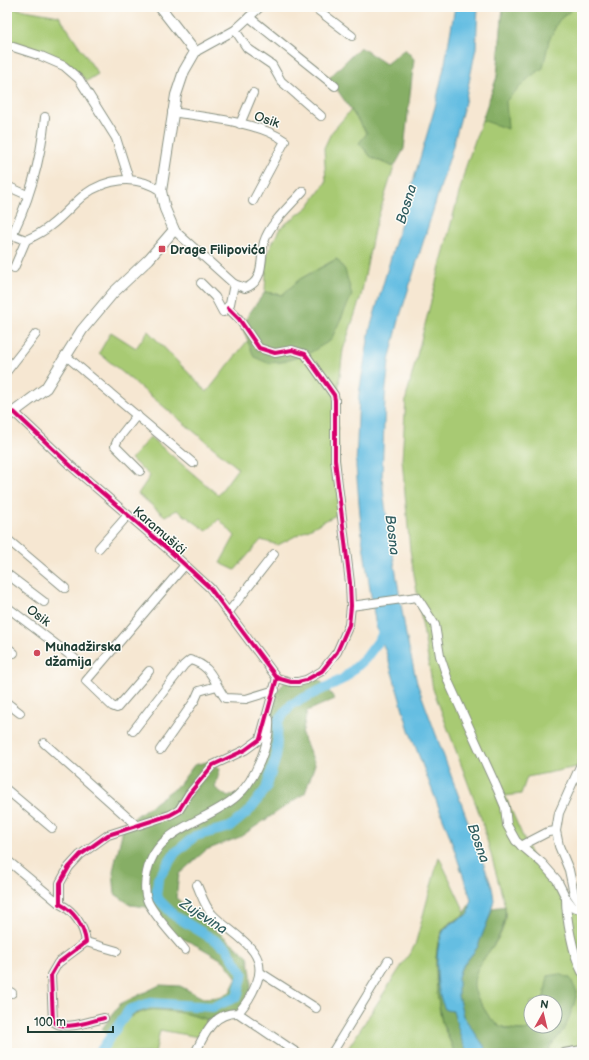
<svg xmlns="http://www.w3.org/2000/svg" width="589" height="1060" font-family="'Balsamiq Sans',sans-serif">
  <rect width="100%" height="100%" fill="#fdfcf7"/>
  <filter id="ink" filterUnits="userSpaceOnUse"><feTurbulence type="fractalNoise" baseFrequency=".025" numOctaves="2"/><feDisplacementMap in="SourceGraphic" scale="8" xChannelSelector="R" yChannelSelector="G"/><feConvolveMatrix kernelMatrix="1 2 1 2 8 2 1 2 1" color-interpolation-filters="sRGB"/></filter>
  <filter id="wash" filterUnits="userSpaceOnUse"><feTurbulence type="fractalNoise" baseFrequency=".012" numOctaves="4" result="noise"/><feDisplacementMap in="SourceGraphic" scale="16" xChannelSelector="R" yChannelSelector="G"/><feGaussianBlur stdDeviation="0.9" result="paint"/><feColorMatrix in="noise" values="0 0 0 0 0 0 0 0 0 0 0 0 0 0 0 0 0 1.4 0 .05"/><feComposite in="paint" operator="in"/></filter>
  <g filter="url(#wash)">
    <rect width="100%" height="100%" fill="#f6e7d2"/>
    <g fill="#a8ca73" stroke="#648454">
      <polygon points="7,7 59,16 98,74 87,81 68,63 7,41"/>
      <path d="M503,7H582V766L527,777L521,794L505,796L531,855L557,886L582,911V1053H550L549,1048L565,1028L577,992L546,990L543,1002H531V1022L528,1030C510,1030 496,1029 486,1012C482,1005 473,993 473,984C473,965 494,949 501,933C505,924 506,915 505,906L481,818L433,689L410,550L402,459L406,398L466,166L497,77Z"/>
      <polygon points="351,110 367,134 360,143 372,158 394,167 374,230 361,296 343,350 337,400 340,513 278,545 261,540 235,570 220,563 235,536 219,519 207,531 177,510 165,516 138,494 150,476 131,459 150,437 218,495 238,468 99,353 111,332 136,348 148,331 207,392 248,340 255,357 345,270 336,259 300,279 282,295 265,292 267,254 280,228 308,207 326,182 324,148 331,133"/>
      <path d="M439,857L466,914C459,918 450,922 445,927C430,942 437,1003 442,1022C445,1032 451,1043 455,1053H345L415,945Z"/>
      <polygon points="151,1009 189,1014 213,1022 204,1038 160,1030 155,1053 96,1053 110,1035 114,1037 129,1017"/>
    </g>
    <g fill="#86ae65" stroke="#52764c">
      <polygon points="503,7 575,7 559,20 549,40 543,68 530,77 506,101 508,129 482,120 497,77"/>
      <polygon points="360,47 386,64 405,49 414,59 404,149 394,167 372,158 359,143 367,133 329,78"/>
      <polygon points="337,259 345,270 352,295 331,340 308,354 282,362 268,363 254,357 243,329 248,315 265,292 282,295 300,279"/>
      <path d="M315,674L335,699L307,711L302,734L315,764L305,793L240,837L206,850L179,874L176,898L248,956L251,974V992L241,1009L213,1022C191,1014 149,1001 129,1018C123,1022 118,1031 113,1037L102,1029L120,1004L160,985L180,986L203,998L221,997L230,992L237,978L224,961L198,946L171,933L146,907L131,905L115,894L113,871L124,825L179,785L194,765L211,761L220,769L215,788L228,797L244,790L260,770L269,740L266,716L273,695L286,681Z"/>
      <path d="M468,906H470L469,914C461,918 451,923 445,929C433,944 435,995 446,1010L453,1011L462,1041L468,1053H455L442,1022L437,993L436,959L438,943L444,928L465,914Z"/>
      <path d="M505,906C508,943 474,958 474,984C473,993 482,1005 486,1012C496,1029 509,1030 528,1030L531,1022V1026H555V1002H543L548,976L559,974L570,978L577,992L574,1005L565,1028L549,1048L550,1053H489L463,1016L458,996V977L461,969L477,948L493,908Z"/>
    </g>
    <path fill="#65bee2" stroke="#427e8b" d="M455,7H478L476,48L465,102L451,153L400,316L389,361L385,397L382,476L384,499L406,635L417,683L492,887L494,900L489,918L477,948L461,968L458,977V996L463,1016L489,1053H468L462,1041L453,1011L446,1010C435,995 433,944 445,929C451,923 461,918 469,914L471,899L449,834L409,730L386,652L376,627L362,538L356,466L359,394L370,329L435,107L445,63Z"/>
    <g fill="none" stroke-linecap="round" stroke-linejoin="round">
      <polyline stroke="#65bee2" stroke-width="10" points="99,1053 129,1010 150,1003 213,1007 237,997 243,974 226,947 175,916 156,897 158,879 175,853 195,836 230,827 248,812 266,789 276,757 278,721 292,704 343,679 365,659 380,639 386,626"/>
    </g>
  </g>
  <g filter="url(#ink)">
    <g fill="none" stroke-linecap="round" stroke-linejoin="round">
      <defs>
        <g id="minor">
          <polyline points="314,7 352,36"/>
          <polyline points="249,17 335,86"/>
          <polyline points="235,30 247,48 272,65 281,81 321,116"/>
          <polyline points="7,45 41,56 64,66 79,79 116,138 129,179"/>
          <polyline points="195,52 235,30 260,7"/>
          <path d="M172,112C204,117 260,122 285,141L253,201"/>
          <polyline points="240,124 253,93"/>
          <polyline points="7,186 27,195"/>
          <path d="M174,230L234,284L245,288C265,282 260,258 264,242C270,223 290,206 303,191"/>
          <path d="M7,233L26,240C35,236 43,232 50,226C62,217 72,205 84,195C107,178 136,174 161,191"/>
          <path d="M7,244C28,207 41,160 45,117"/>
          <polyline points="14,268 26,240"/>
          <polyline points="201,283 215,297 223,312 230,304 234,284"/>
          <polyline points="65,355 193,463"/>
          <polyline points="7,371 36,334"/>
          <polyline points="14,412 71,466 171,552 210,588 277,678 291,682 298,682 306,680 322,671 337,652 349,625 351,606 350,583 335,460 335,400 334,395 305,354 292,350 275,353 259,348 239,319 228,308"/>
          <polyline points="137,415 118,439 115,446 140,471"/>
          <polyline points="7,539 65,588"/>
          <polyline points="99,548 128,515"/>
          <polyline points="7,574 44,602"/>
          <polyline points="351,606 417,597 435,625 440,656 449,683 497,788 505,807 507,825 516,841 542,863 557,880 566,898 573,907 582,910"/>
          <polyline points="7,607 75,659"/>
          <polyline points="228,613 274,554"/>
          <polyline points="7,647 14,653"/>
          <polyline points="149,671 117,708 112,706 86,681 185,565"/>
          <polyline points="7,703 20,713"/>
          <path d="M133,731L184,665L190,660C213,666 213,682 225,698L246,699L275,690"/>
          <polyline points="44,743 136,825"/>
          <polyline points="160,750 195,700 199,691 217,686"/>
          <polyline points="582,762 559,813 556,831 559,846 569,870 574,894 582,906"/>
          <polyline points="7,790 52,828"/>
          <polyline points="521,846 548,832 556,831"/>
          <polyline points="7,860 60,904"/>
          <path d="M566,898C566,918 573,955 582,972"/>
          <polyline points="86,942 117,951"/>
          <path d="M185,950C174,936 156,918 148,902C144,893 145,881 147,872C157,826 207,823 237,796C255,781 271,741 269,719"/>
          <polyline points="261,973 316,1008"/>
          <polyline points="7,990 12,993"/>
          <polyline points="238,1013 297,1053"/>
          <path d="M104,1018C90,1021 64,1032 53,1021L51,975L58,963L86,942C84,926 74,911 60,904V883L69,867L80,855L108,835L170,815L179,810L189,794L213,765L245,750L260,739L277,678"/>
          <path d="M195,1053C205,1034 213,1012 238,1013C247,1003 252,995 257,982C270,949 230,934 212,914C205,907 201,894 197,885"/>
          <polyline points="332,1053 388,961"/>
          <polyline points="564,1053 582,1050"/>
        </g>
        <polyline id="major" points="7,417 46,388 82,330 113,293 149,259 174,230 165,209 161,191 176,95 184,71 195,52 160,7"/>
      </defs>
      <use href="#minor" stroke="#8a9283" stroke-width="10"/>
      <use href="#major" stroke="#8a9283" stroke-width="12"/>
      <use href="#minor" stroke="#fff" stroke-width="8"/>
      <use href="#major" stroke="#fff" stroke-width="10"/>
      <defs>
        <g id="cycleway">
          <polyline points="14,412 71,466 171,552 210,588 277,678 291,682 298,682 306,680 322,671 337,652 349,625 351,606 350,583 335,460 335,400 334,395 305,354 292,350 275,353 259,348 239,319 228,308"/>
          <path d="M104,1018C90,1021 64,1032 53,1021L51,975L58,963L86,942C84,926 74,911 60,904V883L69,867L80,855L108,835L170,815L179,810L189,794L213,765L245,750L260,739L277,678"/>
        </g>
      </defs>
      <use href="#cycleway" stroke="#fdfcf7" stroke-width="6"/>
      <use href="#cycleway" stroke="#d6006c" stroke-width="4"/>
    </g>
  </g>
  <g fill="#d1495b" stroke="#fdfcf7" stroke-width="1.5">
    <rect x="158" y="245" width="8" height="8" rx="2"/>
    <circle cx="37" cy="653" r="4"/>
  </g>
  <g text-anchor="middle" stroke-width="3" stroke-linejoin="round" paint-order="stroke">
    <g font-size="13" fill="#1f3d34" stroke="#fdfcf7">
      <text transform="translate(267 119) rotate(19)" y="5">Osik</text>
      <text transform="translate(160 530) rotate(41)" y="5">Karamušići</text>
      <text transform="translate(39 615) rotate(37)" y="5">Osik</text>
    </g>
    <g font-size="13" font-weight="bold" fill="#1f3d34" stroke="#fdfcf7" text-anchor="start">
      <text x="170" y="254">Drage Filipovića</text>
      <text x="45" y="651">Muhadžirska<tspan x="45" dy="15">džamija</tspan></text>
    </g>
    <g font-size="14" font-style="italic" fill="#305d60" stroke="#fdfcf7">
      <text transform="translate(406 204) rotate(-73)" y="5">Bosna</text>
      <text transform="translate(393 535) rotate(83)" y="5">Bosna</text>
      <text transform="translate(479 843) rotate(70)" y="5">Bosna</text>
      <text transform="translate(204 916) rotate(33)" y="5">Zujevina</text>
    </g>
  </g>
  <rect width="589" height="1060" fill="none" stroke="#fdfcf7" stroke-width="24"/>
  <g transform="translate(543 1014) rotate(8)"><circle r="19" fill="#fdfcf7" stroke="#a4b0a9"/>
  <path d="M0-3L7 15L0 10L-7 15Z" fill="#d1495b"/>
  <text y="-6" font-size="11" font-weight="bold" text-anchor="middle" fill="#1f3d34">N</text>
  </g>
  <path d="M28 1026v6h85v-6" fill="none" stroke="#1f3d34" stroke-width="2"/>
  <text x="34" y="1026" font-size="12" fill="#1f3d34" stroke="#fdfcf7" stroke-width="3" paint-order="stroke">100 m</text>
</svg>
